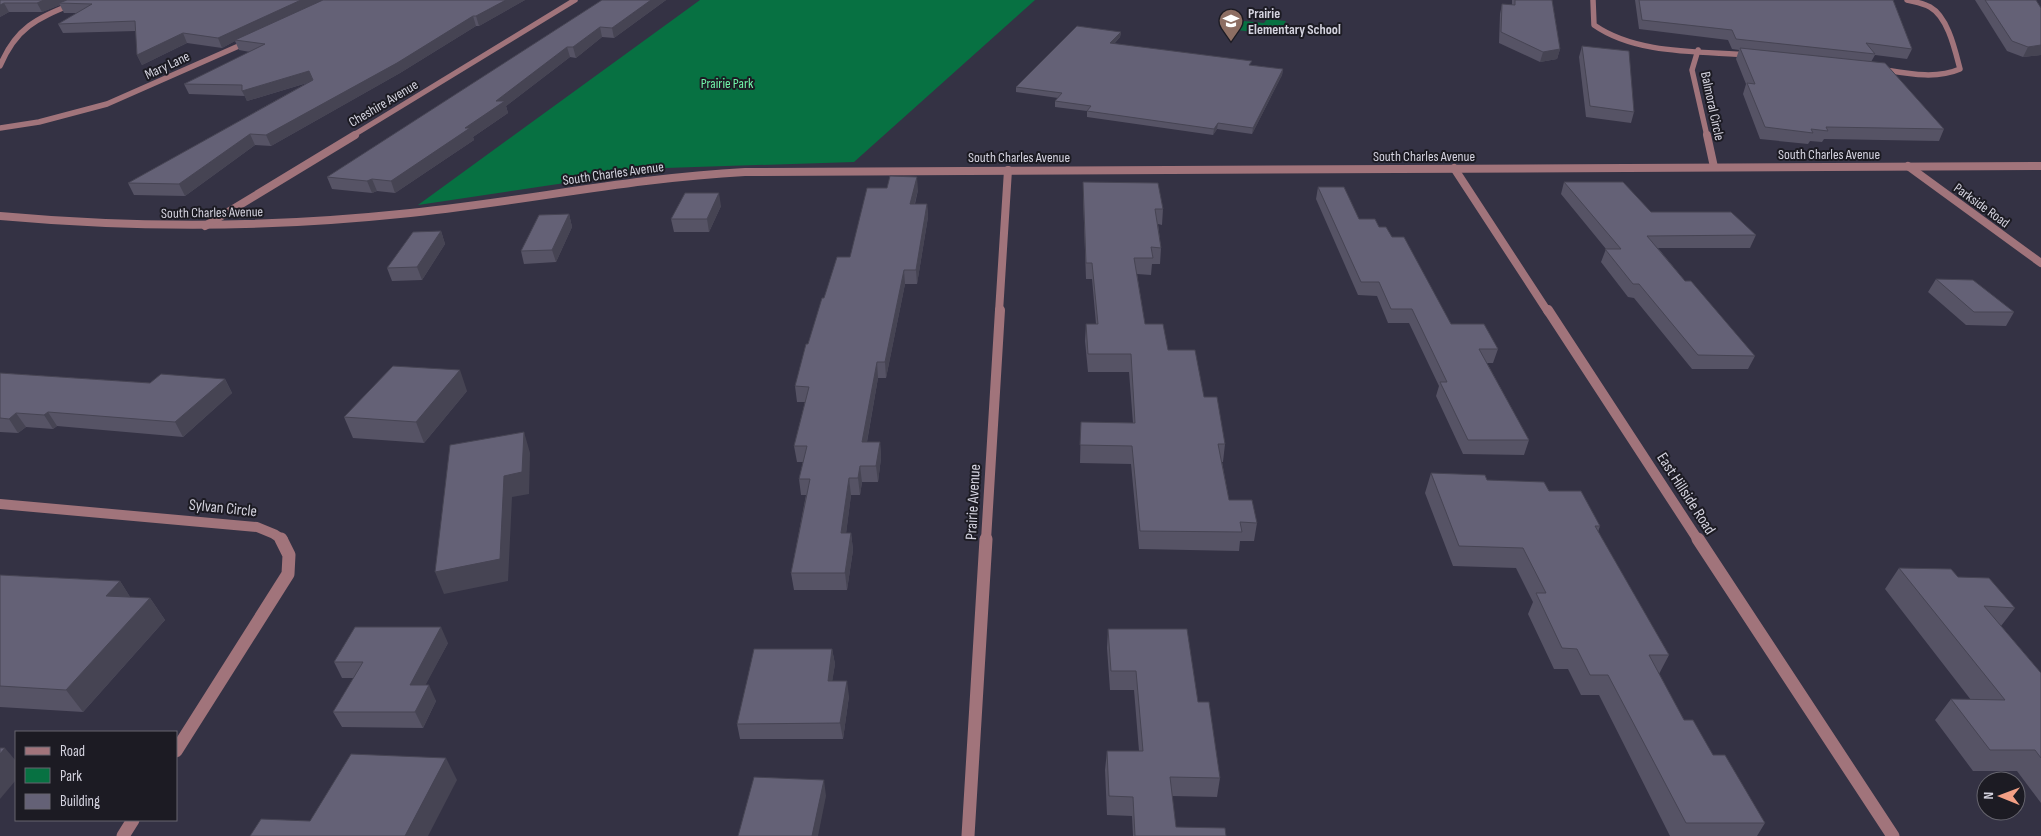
<svg xmlns="http://www.w3.org/2000/svg" width="2041" height="836" font-family="'Sofia Sans Condensed',sans-serif">
  <rect width="100%" height="100%" fill="#343244"/>
  <g fill="#077142">
    <polygon points="700,0 1035,0 854,162 665,168 418,205"/>
    <polygon points="1267,19 1286,21 1278,35 1237,30 1244,21 1264,23"/>
  </g>
  <g fill="none" stroke-linecap="round" stroke-linejoin="round">
    <g stroke="#a1747b" stroke-width="5.5">
      <path d="M1593,0L1594,25C1637,55 1700,51 1750,55"/>
      <polyline points="1698,50 1692,70 1707,136"/>
      <path d="M0,66C18,23 42,17 82,0"/>
      <path d="M1879,69C1905,73 1935,80 1960,69C1955,50 1948,17 1930,7C1923,3 1915,2 1907,0"/>
      <polyline points="0,128 39,122 107,104 250,41"/>
      <polyline points="352,136 575,0"/>
    </g>
    <g stroke="#a1747b" stroke-width="8">
      <polyline points="1707,135 1714,167"/>
      <polyline points="1908,166 2041,263"/>
      <polyline points="1454,168 1548,312"/>
      <path d="M0,216C134,228 267,228 400,214C516,203 629,178 745,172L2041,166"/>
      <polyline points="205,226 355,135"/>
      <polyline points="999,312 1008,170"/>
    </g>
    <g stroke="#a1747b" stroke-width="10">
      <polyline points="1548,310 1698,540"/>
      <polyline points="0,504 257,527 274,534 283,540"/>
      <polyline points="986,540 1000,310"/>
    </g>
    <g stroke="#a1747b" stroke-width="13">
      <polyline points="1698,539 1893,836"/>
      <polyline points="176,751 288,574 289,555 281,539"/>
      <polyline points="123,836 133,820"/>
      <polyline points="968,836 986,539"/>
    </g>
  </g>
  <g fill="#565365">
    <polygon points="0,0 525,0 479,26 476,26 400,73 271,146 255,145 185,196 134,195 128,183 307,83 247,101 245,96 189,94 184,84 250,52 239,50 235,41 222,48 187,43 142,65 137,55 136,31 63,33 58,24 77,13 64,13 60,5 42,12 9,12 0,17"/>
    <polygon points="602,0 666,0 614,38 602,37 576,58 570,57 506,106 508,113 473,137 474,140 395,193 377,191 372,193 332,189 327,177"/>
    <polygon points="1512,0 1552,0 1560,49 1557,59 1540,62 1499,43 1500,14 1502,4 1512,5"/>
    <polygon points="1635,0 1893,0 1912,49 1907,59 1875,55 1871,62 1944,129 1939,141 1824,139 1822,142 1810,141 1808,144 1760,139 1743,94 1746,84 1736,59 1739,50 1732,49 1728,40 1639,29"/>
    <polygon points="1975,0 2036,0 2041,55 2023,57 2007,51"/>
    <polygon points="1121,32 1120,37 1114,44 1251,65 1283,69 1282,75 1252,134 1217,129 1213,135 1087,117 1087,111 1055,107 1055,101 1058,98 1016,92 1016,87"/>
    <polygon points="1582,46 1634,112 1631,123 1586,117 1579,57"/>
    <polygon points="1083,182 1163,209 1162,225 1158,224 1161,248 1160,264 1152,264 1151,275 1137,274 1145,324 1168,350 1204,397 1225,444 1223,462 1222,462 1229,500 1257,523 1254,541 1240,541 1239,551 1139,549 1131,464 1080,463 1081,422 1133,423 1129,372 1088,372 1085,341 1086,324 1096,324 1092,279 1086,279 1083,197"/>
    <polygon points="1564,182 1651,212 1756,235 1750,248 1658,248 1685,281 1755,356 1748,369 1692,369 1634,298 1628,297 1601,262 1606,249 1561,194"/>
    <polygon points="1318,187 1359,219 1379,227 1392,237 1451,324 1498,349 1493,363 1487,363 1529,440 1524,455 1463,454 1436,396 1439,386 1409,323 1388,323 1377,296 1358,295 1316,199"/>
    <polygon points="887,188 918,190 915,204 927,204 928,217 917,284 905,284 886,378 878,378 867,442 880,442 881,458 878,482 862,482 860,495 851,495 846,533 851,533 853,550 847,590 794,590 791,573 806,495 801,495 799,479 803,462 797,462 794,446 805,402 797,402 795,386 808,344 824,298 850,257"/>
    <polygon points="721,206 709,232 674,232 671,219"/>
    <polygon points="569,214 572,227 556,262 524,264 521,251"/>
    <polygon points="441,231 445,244 422,280 392,281 387,268"/>
    <polygon points="1936,279 2014,312 2006,326 1966,325 1928,292"/>
    <polygon points="0,373 150,383 225,379 232,393 183,437 57,426 53,429 26,427 18,433 0,432"/>
    <polygon points="467,391 424,443 353,438 344,417"/>
    <polygon points="1431,473 1487,480 1549,491 1600,526 1598,532 1669,655 1659,674 1684,720 1713,755 1765,823 1757,836 1670,836 1599,695 1581,695 1568,669 1554,669 1528,614 1533,602 1516,568 1453,566 1425,493"/>
    <polygon points="1899,568 1958,577 2015,608 2001,626 2041,673 2041,803 2017,771 1973,771 1935,720 1951,699 1971,700 1885,589"/>
    <polygon points="0,575 120,581 130,597 150,598 165,620 83,712 0,707"/>
    <polygon points="1108,629 1198,702 1220,778 1217,797 1172,796 1176,827 1226,836 1133,836 1132,816 1107,815 1105,770 1107,751 1139,751 1134,690 1110,690 1107,648"/>
    <polygon points="448,643 425,685 436,701 423,728 342,727 333,712 354,678 342,678 334,662"/>
    <polygon points="832,649 835,664 832,681 849,696 843,739 740,739 737,724"/>
  </g>
  <g fill="#464453">
    <polygon points="44,0 71,0 59,3 60,5 42,12 37,3"/>
    <polygon points="301,0 324,0 235,40 235,41 222,48 218,38"/>
    <polygon points="506,0 525,0 479,26 476,16"/>
    <polygon points="651,0 666,0 614,38 612,28"/>
    <polygon points="4,3 9,12 0,17 0,5"/>
    <polygon points="473,16 476,26 400,73 271,146 266,135"/>
    <polygon points="600,27 602,37 576,58 573,47"/>
    <polygon points="1121,32 1120,37 1110,48 1110,43"/>
    <polygon points="183,33 187,43 142,65 137,55"/>
    <polygon points="2041,45 2041,55 2023,57 2028,47"/>
    <polygon points="567,47 570,57 506,106 508,113 473,137 474,140 395,193 391,181 465,128 496,101"/>
    <polygon points="1560,49 1557,59 1540,62 1543,52"/>
    <polygon points="1283,69 1282,75 1252,134 1253,128"/>
    <polygon points="309,71 313,81 247,101 242,91"/>
    <polygon points="1218,123 1217,129 1213,135 1214,129"/>
    <polygon points="250,134 255,145 185,196 179,184"/>
    <polygon points="917,177 918,190 911,217 910,204"/>
    <polygon points="372,179 377,191 372,193 367,181"/>
    <polygon points="719,193 721,206 709,232 707,219"/>
    <polygon points="927,204 928,217 917,284 916,270"/>
    <polygon points="569,214 572,227 556,262 552,250"/>
    <polygon points="441,231 445,244 422,280 417,267"/>
    <polygon points="904,270 905,284 886,378 885,362"/>
    <polygon points="877,362 878,378 864,458 862,442"/>
    <polygon points="460,370 467,391 424,443 416,422"/>
    <polygon points="225,379 232,393 183,437 175,422"/>
    <polygon points="48,412 57,426 53,429 44,415"/>
    <polygon points="16,413 26,427 18,433 9,419"/>
    <polygon points="524,432 530,453 529,494 512,497 508,581 444,594 435,572"/>
    <polygon points="880,442 881,458 878,482 876,466"/>
    <polygon points="860,466 862,482 860,495 858,478"/>
    <polygon points="849,478 851,495 844,550 841,533"/>
    <polygon points="851,533 853,550 847,590 845,573"/>
    <polygon points="120,581 134,603 106,596"/>
    <polygon points="150,598 165,620 83,712 66,690"/>
    <polygon points="441,627 448,643 417,701 410,685"/>
    <polygon points="832,649 835,664 830,696 828,681"/>
    <polygon points="847,681 849,696 843,739 840,723"/>
    <polygon points="429,685 436,701 423,728 415,712"/>
    <polygon points="5,748 16,761 16,780 0,799 0,754"/>
    <polygon points="446,758 457,780 428,836 405,836"/>
    <polygon points="824,780 826,796 818,836 812,836"/>
  </g>
  <g fill="#646176" stroke="#464453">
    <polygon points="0,0 44,0 37,3 4,3 0,5"/>
    <polygon points="67,0 301,0 218,38 183,33 137,55 135,21 58,24 92,4 59,3"/>
    <polygon points="323,0 506,0 476,16 473,16 397,63 266,135 250,134 179,184 128,183 313,80 309,71 242,91 242,85 184,84 265,44 235,40"/>
    <polygon points="602,0 651,0 612,28 600,27 573,47 567,47 496,101 505,101 465,128 470,128 391,181 372,179 367,181 327,177"/>
    <polygon points="1515,0 1552,0 1560,49 1543,52 1501,32 1502,4 1515,5"/>
    <polygon points="1639,0 1893,0 1912,49 1866,43 1875,54 1736,39 1732,30 1642,20"/>
    <polygon points="1985,0 2036,0 2041,8 2041,45 2028,47 2012,41"/>
    <polygon points="1077,26 1121,32 1110,43 1252,61 1249,65 1283,69 1253,128 1218,123 1214,129 1087,111 1091,106 1055,101 1062,93 1016,87"/>
    <polygon points="1582,46 1629,51 1634,112 1590,106"/>
    <polygon points="1740,48 1885,63 1944,129 1826,127 1828,131 1811,129 1813,133 1765,127 1747,83 1755,84"/>
    <polygon points="890,176 917,177 910,204 927,204 916,270 904,270 885,362 877,362 862,442 880,442 876,466 860,466 858,478 849,478 841,533 851,533 845,573 791,573 810,479 799,479 807,446 794,446 809,387 795,386 806,344 808,344 822,298 824,298 837,257 850,257 867,188 887,188"/>
    <polygon points="1083,182 1158,183 1163,209 1155,209 1161,248 1151,247 1153,258 1134,258 1145,324 1163,324 1168,350 1195,350 1204,397 1217,397 1225,444 1218,444 1229,500 1252,500 1257,523 1240,522 1242,532 1140,531 1132,446 1080,445 1081,422 1135,423 1131,354 1088,354 1086,324 1098,324 1092,263 1086,263"/>
    <polygon points="1564,182 1623,182 1651,212 1731,212 1756,235 1647,236 1685,281 1691,281 1755,356 1698,355 1639,284 1633,284 1605,249 1621,249"/>
    <polygon points="1318,187 1344,187 1359,219 1375,219 1379,227 1386,227 1392,237 1404,237 1451,324 1484,324 1498,349 1479,349 1529,440 1468,440 1440,382 1447,382 1412,309 1391,309 1379,282 1361,282"/>
    <polygon points="685,193 719,193 707,219 671,219"/>
    <polygon points="569,214 552,250 521,251 539,215"/>
    <polygon points="441,231 417,267 387,268 413,232"/>
    <polygon points="1936,279 1973,280 2014,312 1974,312"/>
    <polygon points="393,366 460,370 416,422 344,417"/>
    <polygon points="0,373 150,383 161,374 225,379 175,422 48,412 44,415 16,413 9,419 0,418"/>
    <polygon points="524,432 522,472 504,476 500,559 435,572 450,445"/>
    <polygon points="1431,473 1485,475 1487,480 1544,482 1549,491 1581,491 1600,526 1595,526 1669,655 1649,655 1684,720 1693,720 1713,755 1725,755 1765,823 1686,823 1608,675 1590,675 1577,649 1562,648 1536,593 1546,593 1523,548 1459,546"/>
    <polygon points="1899,568 1951,569 1958,577 1989,578 2015,608 1984,606 2041,673 2041,758 2035,750 1990,750 1951,699 2005,700"/>
    <polygon points="0,575 120,581 106,596 150,598 66,690 0,686"/>
    <polygon points="355,627 441,627 410,685 429,685 415,712 333,712 363,662 334,662"/>
    <polygon points="1108,629 1187,629 1198,702 1209,702 1220,778 1170,777 1176,827 1225,828 1226,836 1135,836 1133,797 1109,796 1107,751 1143,751 1136,671 1111,671"/>
    <polygon points="754,649 832,649 828,681 847,681 840,723 737,724"/>
    <polygon points="0,748 5,748 0,754"/>
    <polygon points="351,754 446,758 405,836 250,836 261,819 310,821"/>
    <polygon points="754,777 824,780 812,836 738,836"/>
  </g>
  <defs>
    <symbol id="school-pin" viewBox="-11 -11 22 30"><path d="M0 17L-7.5 6A9.5 9.5 0 1 1 7.5 6Z" fill="#8d6e63" stroke="#1c1b23"/><path d="M0-5L7-2L0 1L-7-2ZM-4 1L0 2.5L4 1V4Q0 6-4 4Z" fill="#fff"/></symbol>
  </defs>
  <g fill-rule="evenodd">
    <use href="#school-pin" x="1217" y="7" width="28" height="38"/>
  </g>
  <g text-anchor="middle" stroke-width="4" stroke-linejoin="round" paint-order="stroke">
    <g font-size="14" font-weight="bold" fill="#d4d3df" stroke="#1c1b23" text-anchor="start">
      <text x="1248" y="18">Prairie<tspan x="1248" dy="16">Elementary School</tspan></text>
    </g>
    <g font-size="14" fill="#d4d3df" stroke="#1c1b23">
      <text transform="translate(167 65) rotate(-25)" y="5">Mary Lane</text>
      <text transform="translate(383 103) rotate(-31)" y="5">Cheshire Avenue</text>
      <text transform="translate(1713 106) rotate(78)" y="5">Balmoral Circle</text>
      <text x="1829" y="159">South Charles Avenue</text>
      <text x="1424" y="161">South Charles Avenue</text>
      <text x="1019" y="162">South Charles Avenue</text>
      <text transform="translate(613 173) rotate(-8)" y="5">South Charles Avenue</text>
      <text transform="translate(1982 205) rotate(36)" y="5">Parkside Road</text>
      <text transform="translate(212 212) rotate(-1)" y="5">South Charles Avenue</text>
    </g>
    <g font-size="14" fill="#71f5a9" stroke="#1c1b23">
      <text x="727" y="88">Prairie Park</text>
    </g>
    <g font-size="16" fill="#d4d3df" stroke="#1c1b23">
      <text transform="translate(1687 493) rotate(57)" y="6">East Hillside Road</text>
      <text transform="translate(972 502) rotate(-87)" y="6">Prairie Avenue</text>
      <text transform="translate(223 507) rotate(6)" y="6">Sylvan Circle</text>
    </g>
  </g>
  <rect x="15" y="731" width="162" height="90" fill="#1c1b23" stroke="#66656e"/>
  <rect x="25" y="747" width="25" height="8" fill="#a1747b" stroke="#66656e"/>
  <text x="60" y="756" font-size="15" fill="#d4d3df">Road</text>
  <rect x="25" y="768" width="25" height="15" fill="#077142" stroke="#66656e"/>
  <text x="60" y="781" font-size="15" fill="#d4d3df">Park</text>
  <rect x="25" y="794" width="25" height="15" fill="#646176" stroke="#66656e"/>
  <text x="60" y="806" font-size="15" fill="#d4d3df">Building</text>
  <g transform="translate(2001 796) rotate(271)"><circle r="24" fill="#1c1b23" stroke="#66656e"/>
  <path d="M0-4L9 19L0 12L-9 19Z" fill="#f39f85"/>
  <text y="-8" font-size="14" font-weight="bold" text-anchor="middle" fill="#d4d3df">N</text>
  </g>
</svg>
